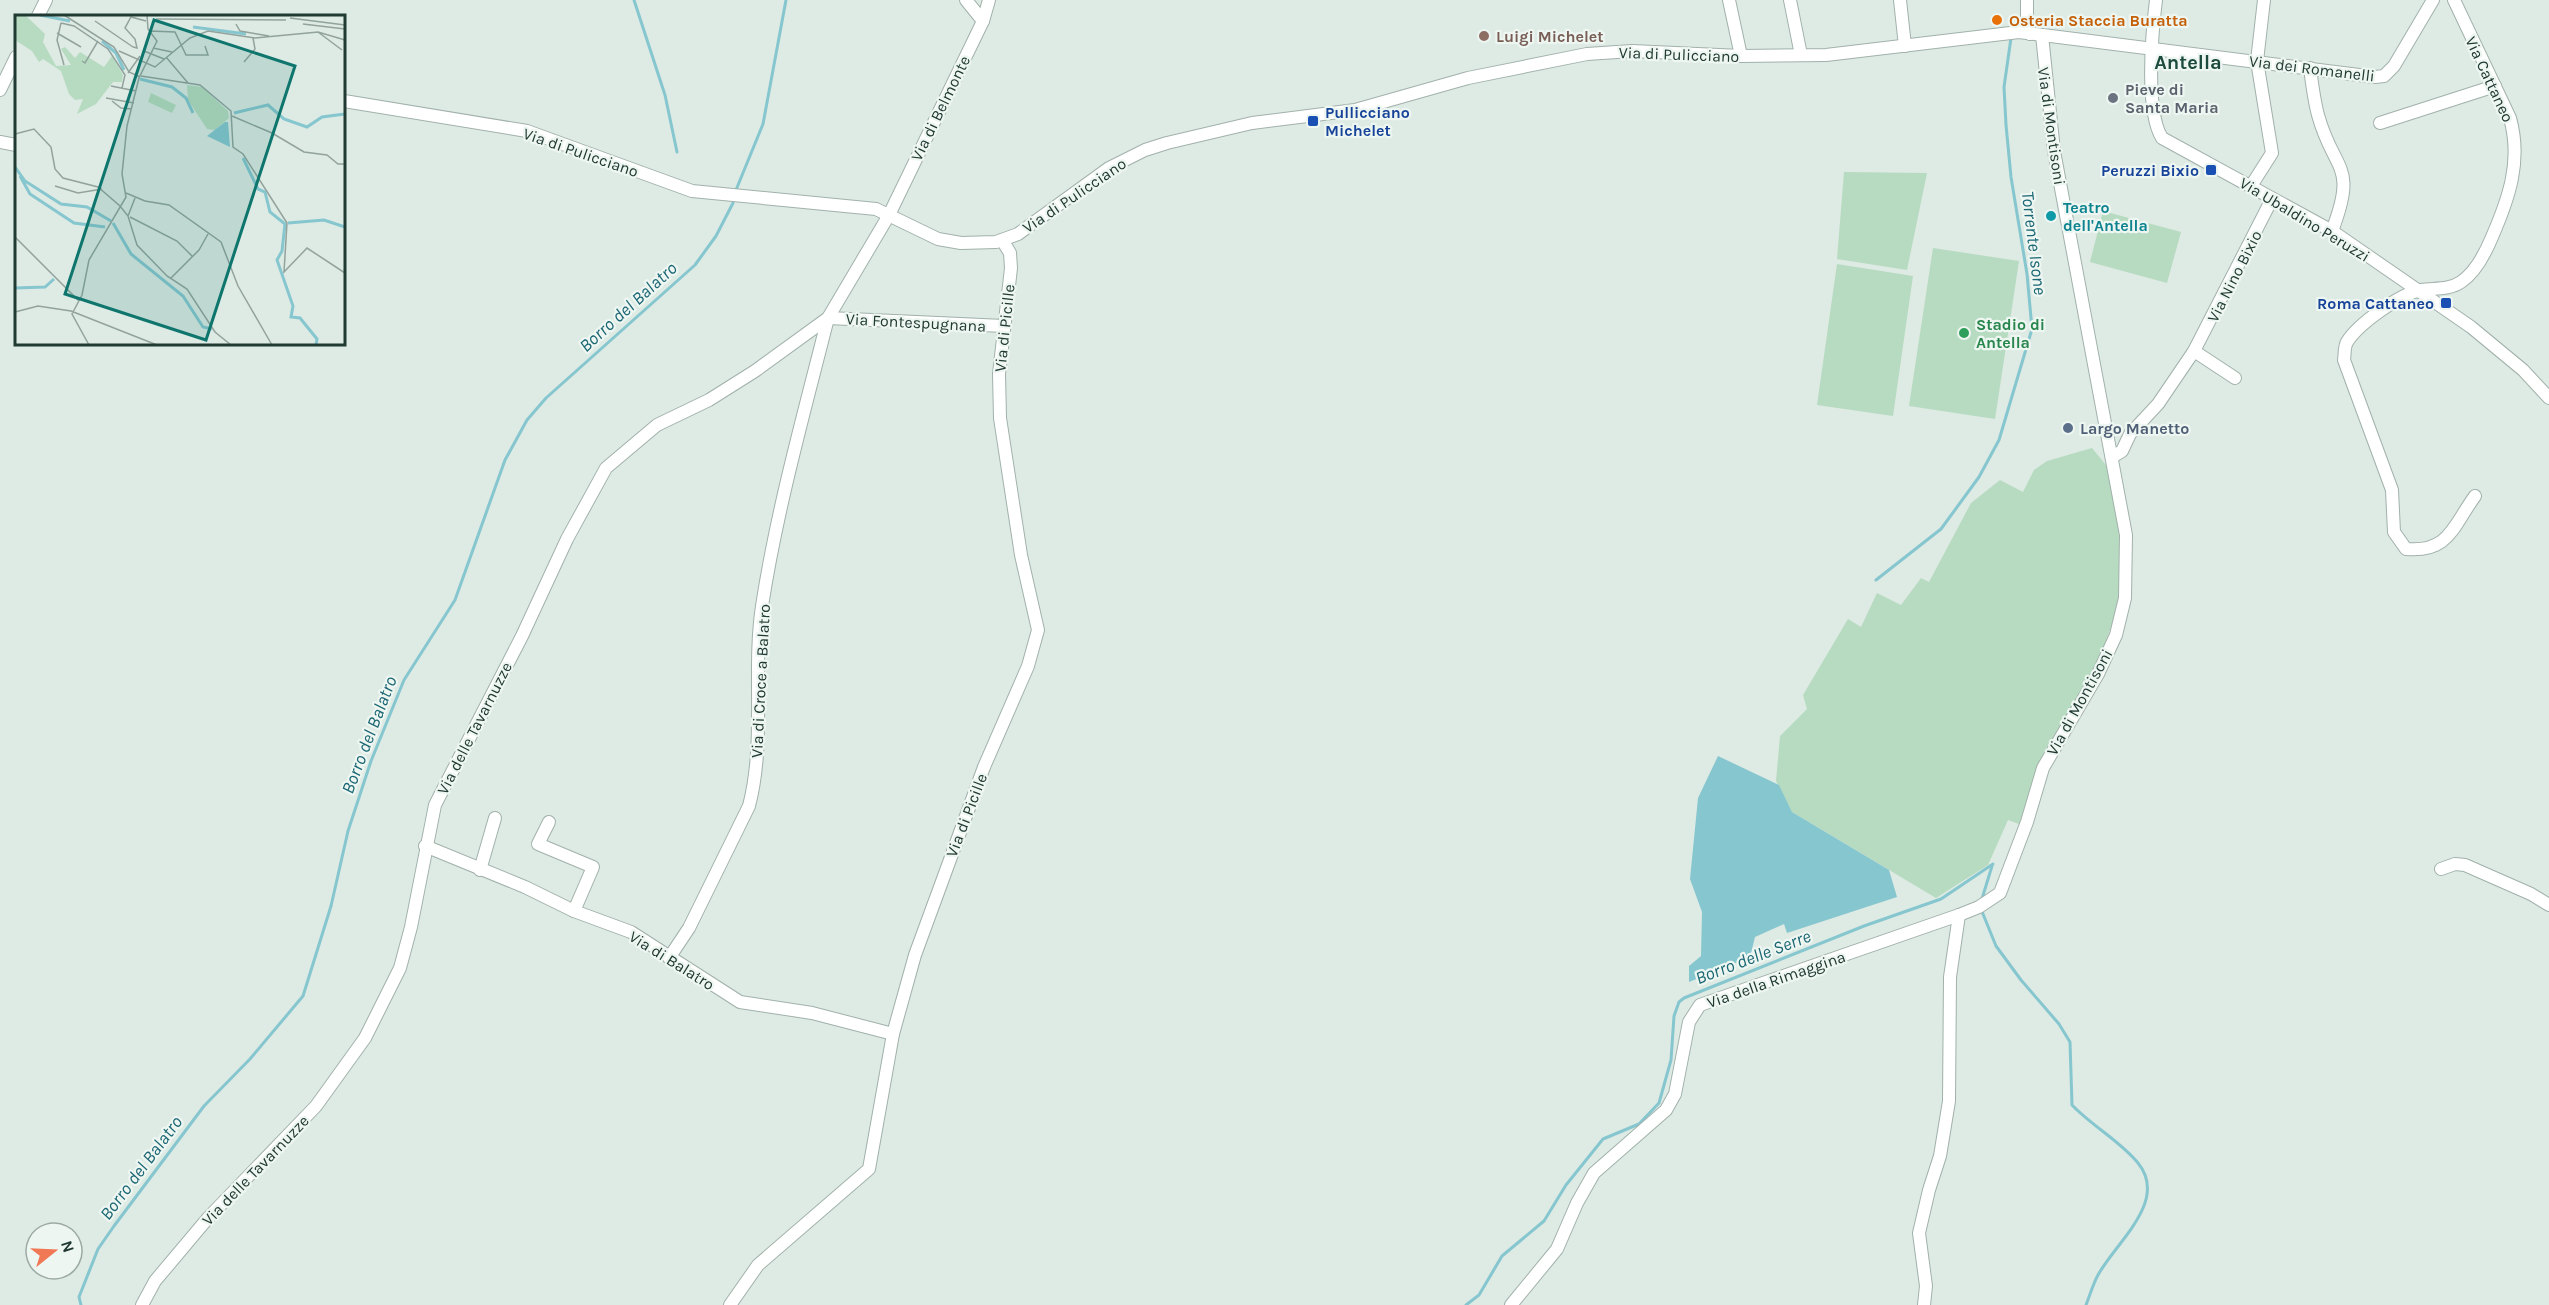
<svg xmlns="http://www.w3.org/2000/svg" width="2549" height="1305" font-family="Karla,sans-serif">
  <rect width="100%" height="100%" fill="#deeae4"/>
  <g fill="#b7dbc0">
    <polygon points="1844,172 1927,173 1907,270 1837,259"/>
    <polygon points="2103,211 2181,232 2167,283 2090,262"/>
    <polygon points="1933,248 2019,261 1995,419 1909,406"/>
    <polygon points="1837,264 1913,276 1893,416 1817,405"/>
    <polygon points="2092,448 2110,470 2122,558 2120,596 2113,622 2092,677 2045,750 2019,824 2008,820 1988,865 1936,898 1792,812 1776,781 1780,736 1807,709 1803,695 1848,619 1861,627 1877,593 1901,605 1921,578 1929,582 1971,503 2000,480 2023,492 2034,470 2047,461"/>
  </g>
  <polygon fill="#86c6cf" points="1718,756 1779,785 1792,812 1889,870 1897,897 1787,933 1784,924 1755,937 1750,957 1689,982 1689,966 1701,956 1702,912 1690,879 1698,798"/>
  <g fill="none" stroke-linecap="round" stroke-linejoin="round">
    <g stroke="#86c6cf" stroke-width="3">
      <polyline points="634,0 665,95 677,152"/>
      <polyline points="736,190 763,124 786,0"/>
      <polyline points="1876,580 1941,529 1979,477 1999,440 2032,329 2027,274 2011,177 2006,125 2004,87 2011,38"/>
      <polyline points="1981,902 1992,866"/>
      <path d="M1981,909L1996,946L2021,980L2059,1024L2070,1042L2072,1105C2092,1126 2120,1141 2138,1163C2169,1201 2116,1242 2098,1275C2093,1284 2090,1295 2086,1305"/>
      <polyline points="81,1305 79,1297 98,1249 114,1226 204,1106 250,1059 303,996 331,906 348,831 371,761 404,680 455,600 505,460 527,420 546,398 695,265 716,236 733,203"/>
      <polyline points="1466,1305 1479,1295 1502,1256 1544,1221 1566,1185 1603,1139 1639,1124 1659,1103 1671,1060 1674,1016 1679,1002 1684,998 1864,926 1941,899 1993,864"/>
    </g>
    <defs>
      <g id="minor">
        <polyline points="966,0 983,21"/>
        <polyline points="1729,0 1741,56"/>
        <polyline points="1790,0 1801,55"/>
        <polyline points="1900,0 1905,46"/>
        <polyline points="2027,0 2027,22 2030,34"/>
        <path d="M2156,0C2152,32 2145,111 2162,138L2332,231L2471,327L2523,370L2549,398"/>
        <path d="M2454,0L2510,118C2522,161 2509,198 2492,237C2485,254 2476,272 2461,282C2449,290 2435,288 2421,290C2400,294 2358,324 2347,342C2344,347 2345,354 2344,360L2392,490L2394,532L2406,549C2449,553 2453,526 2475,496"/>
        <polyline points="38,16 46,0"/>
        <path d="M2310,68C2312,84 2314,100 2318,115C2334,173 2358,163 2332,231"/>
        <polyline points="0,90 16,57"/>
        <polyline points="344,101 527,131 692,191 876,209 938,239 961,243 996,242 1018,234 1109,168 1145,150 1167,143 1252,123 1355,110 1468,78 1587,54 1632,51 1741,56 1826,55 2019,32 2375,77 2384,76 2394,66 2433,0"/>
        <polyline points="2380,123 2495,86"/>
        <polyline points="0,142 16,145"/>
        <polyline points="2251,186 2272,153 2257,61 2264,0"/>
        <polyline points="828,318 1004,326"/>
        <polyline points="2194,351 2235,378"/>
        <polyline points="2112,457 2122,451 2130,434 2158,404 2194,351 2272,199"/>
        <polyline points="549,822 538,844 593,867 574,911"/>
        <polyline points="425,846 525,887 574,911 631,932 740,1002 812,1013 893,1034"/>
        <polyline points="2441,869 2455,864 2465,865 2531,894 2549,905"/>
        <polyline points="480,870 495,818"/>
        <path d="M669,958L689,928L749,806C766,741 752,672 762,606C777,509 804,413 828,318"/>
        <polyline points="142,1305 155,1281 208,1218 316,1106 365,1038 400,968 411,927 435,805 522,636 567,539 606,468 657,425 709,400 755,371 828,318 889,215 983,21 989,0"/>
        <polyline points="730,1305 758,1265 869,1169 893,1034 915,955 984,767 1028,666 1038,630 1021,555 1000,418 999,374 1011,268 1010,253 1002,240"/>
        <polyline points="1511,1305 1557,1249 1577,1203 1594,1173 1666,1110 1675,1094 1689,1022 1700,1005 1959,915 1979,907 2000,893 2027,822 2043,768 2098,674 2116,635 2125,598 2126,535 2054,151 2042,35"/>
        <polyline points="1924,1305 1926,1286 1919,1233 1929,1190 1940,1156 1949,1101 1950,977 1959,915"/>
      </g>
    </defs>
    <use href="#minor" stroke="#a1b1ab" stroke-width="14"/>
    <use href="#minor" stroke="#fff" stroke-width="12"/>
  </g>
  <circle fill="#e8710a" stroke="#eef6f2" stroke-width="2" cx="1997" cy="20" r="6"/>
  <circle fill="#8d6e63" stroke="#eef6f2" stroke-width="2" cx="1484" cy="36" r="6"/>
  <circle fill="#6b7280" stroke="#eef6f2" stroke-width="2" cx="2113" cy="98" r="6"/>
  <g fill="#1a4fb4" stroke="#eef6f2" stroke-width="2">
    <rect x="1307" y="115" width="12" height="12" rx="3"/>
    <rect x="2205" y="164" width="12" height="12" rx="3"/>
    <rect x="2440" y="297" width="12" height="12" rx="3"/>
  </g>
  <circle fill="#0f9aa8" stroke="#eef6f2" stroke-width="2" cx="2051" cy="216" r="6"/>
  <circle fill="#2e9e5b" stroke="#eef6f2" stroke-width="2" cx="1964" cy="333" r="6"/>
  <circle fill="#5c6f8a" stroke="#eef6f2" stroke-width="2" cx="2068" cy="428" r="6"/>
  <g text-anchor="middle" stroke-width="4.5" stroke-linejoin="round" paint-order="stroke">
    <g font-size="16" font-weight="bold" fill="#c56008" stroke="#eef6f2" text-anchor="start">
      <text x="2009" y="26">Osteria Staccia Buratta</text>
    </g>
    <g font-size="16" font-weight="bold" fill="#785e54" stroke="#eef6f2" text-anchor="start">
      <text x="1496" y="42">Luigi Michelet</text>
    </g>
    <g font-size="16" fill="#203932" stroke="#eef6f2">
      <text transform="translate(1679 54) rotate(2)" y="6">Via di Pulicciano</text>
      <text transform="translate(2312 68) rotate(7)" y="6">Via dei Romanelli</text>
      <text transform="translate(2490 79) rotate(65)" y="6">Via Cattaneo</text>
      <text transform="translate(940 108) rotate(-64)" y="6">Via di Belmonte</text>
      <text transform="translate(2052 126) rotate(82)" y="6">Via di Montisoni</text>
      <text transform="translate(581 152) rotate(19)" y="6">Via di Pulicciano</text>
      <text transform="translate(1074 195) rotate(-34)" y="6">Via di Pulicciano</text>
      <text transform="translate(2305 219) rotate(31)" y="6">Via Ubaldino Peruzzi</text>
      <text transform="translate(2234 276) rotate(-63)" y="6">Via Nino Bixio</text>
      <text transform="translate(916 322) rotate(3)" y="6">Via Fontespugnana</text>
      <text transform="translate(1004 328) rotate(-84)" y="6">Via di Picille</text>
      <text transform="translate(760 681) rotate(-87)" y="6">Via di Croce a Balatro</text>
      <text transform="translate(2079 702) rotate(-61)" y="6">Via di Montisoni</text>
      <text transform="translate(474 728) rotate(-63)" y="6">Via delle Tavarnuzze</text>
      <text transform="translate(966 815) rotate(-69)" y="6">Via di Picille</text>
      <text transform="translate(672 960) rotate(32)" y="6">Via di Balatro</text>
      <text transform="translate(1776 979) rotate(-19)" y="6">Via della Rimaggina</text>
      <text transform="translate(255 1170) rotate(-46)" y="6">Via delle Tavarnuzze</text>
    </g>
    <g font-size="16" font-weight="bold" fill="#5b616d" stroke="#eef6f2" text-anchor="start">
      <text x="2125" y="95">Pieve di<tspan x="2125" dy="18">Santa Maria</tspan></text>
    </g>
    <g font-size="16" font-weight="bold" fill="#164399" stroke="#eef6f2" text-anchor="end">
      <text x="1325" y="118" text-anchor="start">Pullicciano<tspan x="1325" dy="18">Michelet</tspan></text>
      <text x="2199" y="176">Peruzzi Bixio</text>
      <text x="2434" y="309">Roma Cattaneo</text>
    </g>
    <g font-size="16" font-weight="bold" fill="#0d838f" stroke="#eef6f2" text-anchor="start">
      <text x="2063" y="213">Teatro<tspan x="2063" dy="18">dell'Antella</tspan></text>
    </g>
    <g font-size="16" font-weight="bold" fill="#27864d" stroke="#eef6f2" text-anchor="start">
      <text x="1976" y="330">Stadio di<tspan x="1976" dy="18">Antella</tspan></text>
    </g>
    <g font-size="16" font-weight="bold" fill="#4e5e75" stroke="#eef6f2" text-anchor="start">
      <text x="2080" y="434">Largo Manetto</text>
    </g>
    <g font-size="18" font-style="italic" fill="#1b6774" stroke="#eef6f2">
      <text transform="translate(2034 243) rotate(83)" y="6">Torrente Isone</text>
      <text transform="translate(628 307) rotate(-42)" y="6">Borro del Balatro</text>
      <text transform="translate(369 735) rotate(-69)" y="6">Borro del Balatro</text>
      <text transform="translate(1753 957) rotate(-21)" y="6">Borro delle Serre</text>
      <text transform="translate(141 1168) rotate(-53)" y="6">Borro del Balatro</text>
    </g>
    <g font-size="20" font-weight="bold" fill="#1c4b3e" stroke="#eef6f2">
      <text x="2188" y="69">Antella</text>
    </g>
  </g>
  <g transform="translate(15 15)">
    <rect width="330" height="330" fill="#deeae4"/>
    <path d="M0,0H10L30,19L28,27L41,51L56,50L46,34L50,32L60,43L65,37L89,52L97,41L108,60L107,67H98L81,89L62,99L68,84L60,85L54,79L46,56L28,44L24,47L17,36L0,25ZM172,70L187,72L213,96L214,103L200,115L192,114L173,85ZM136,78L161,90L157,98L133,87Z" fill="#b7dbc0"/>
    <path d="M210,107H213L215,132L192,121Z" fill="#86c6cf"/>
    <path fill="none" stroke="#86c6cf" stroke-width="3" d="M25,0L55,6M178,12L231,19M87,26L101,38L109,55M125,64L157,72L171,83L178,98M219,98L253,90L269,104L292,112L307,102L330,99M228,143L243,174L250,177L255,197L270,209L267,236L262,245L278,291L276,302L285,303L302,324L301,330M0,152L10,166L46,189L72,192L96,206M5,161L15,179L59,208L90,212M98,208L116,239L168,281L188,312L197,314M273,208L309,205L330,212M0,273L30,272L39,264"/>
    <path fill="none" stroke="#92a39d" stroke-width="1.5" d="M49,0L99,32L114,57L125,62M275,3L330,10M141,4L271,5M80,6L118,32M46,8L59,11L93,34L110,60L107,73M46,8L42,25L49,50M221,9L225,16L254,21M288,9L330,14M135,16L160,17L171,40H193L190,31M303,17L327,35M42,18L66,32M118,32L122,33L120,24L110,13L116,2L131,6M138,33L157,37M104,36L140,52L175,23L193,16L240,23L303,17L330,25M129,36L149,44M151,42L173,68M67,46L70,48L83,26M229,47L240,34L238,23M113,58L125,41M126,61L185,70L216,96L218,132L228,139L272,208L269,257L292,233L330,258M96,71L121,76M91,83L119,88M97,86L106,93L117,94M217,101L257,118L289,137L312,140L323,149H330M0,119L19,114L36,132L40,154L48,163L83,172L105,191L113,201L122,230L152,261L172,274L200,317L216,330M40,171L63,178L87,174M111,178L130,186L154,190L206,227L223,271L257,330M113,201L120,183M115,202L162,226L177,241M0,222L64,286M156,263L184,235L193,219M0,297L23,291L56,296L142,330M74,330L57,299L67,280L74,245L111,182L107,159L112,111L124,63L142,26L133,14L132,0"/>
    <path fill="#0f766e" fill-opacity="0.15" stroke="#0f766e" stroke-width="3" d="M139,5L280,51L191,325L50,279Z"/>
    <rect width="330" height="330" fill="none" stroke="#203932" stroke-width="3"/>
  </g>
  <g transform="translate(54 1251) rotate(72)"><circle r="28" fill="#eef6f2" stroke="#9caaa5" stroke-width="1.5"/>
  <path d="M0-4.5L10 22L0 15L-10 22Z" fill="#f17855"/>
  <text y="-9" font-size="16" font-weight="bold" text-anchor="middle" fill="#203932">N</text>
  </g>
</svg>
